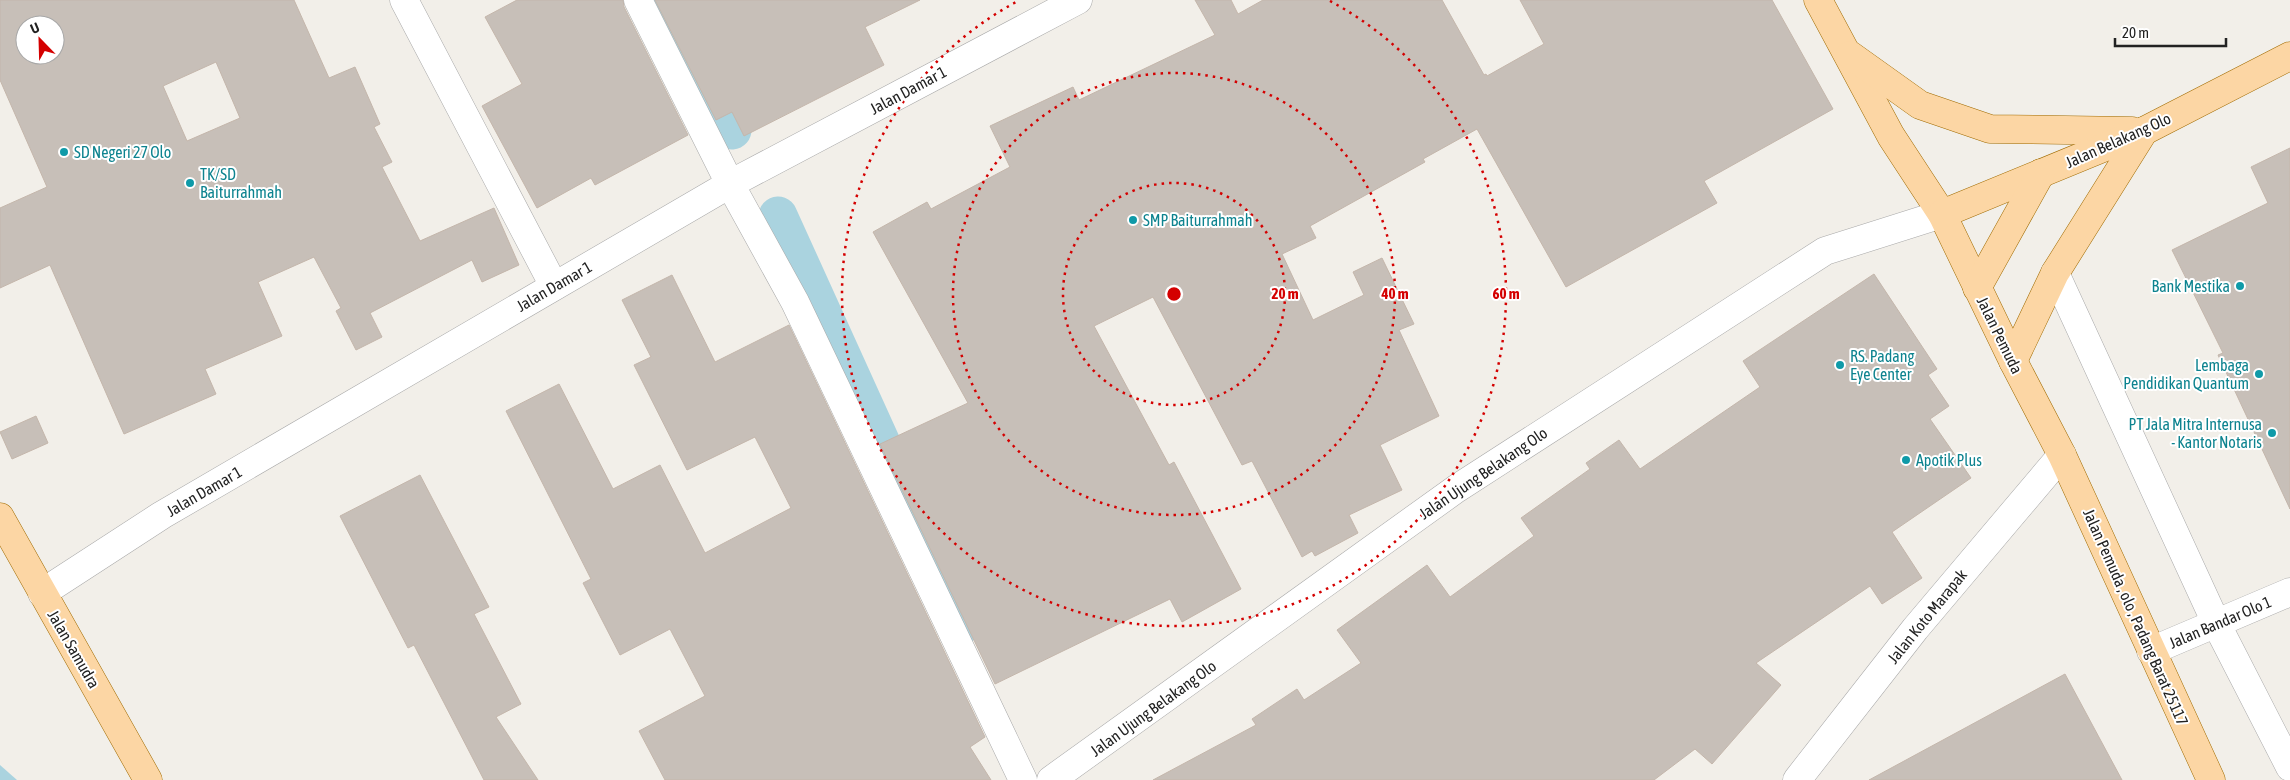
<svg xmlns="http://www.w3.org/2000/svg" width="2290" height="780" font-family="'Asap Condensed',sans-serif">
  <rect width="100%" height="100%" fill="#f2efe9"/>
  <polygon fill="#aad3df" points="0,765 17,780 0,780"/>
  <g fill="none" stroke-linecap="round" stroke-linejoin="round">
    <g stroke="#aad3df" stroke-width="39">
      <polyline points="667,0 732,130"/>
      <polyline points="778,216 963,624"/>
    </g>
  </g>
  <g fill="#c7bfb8" stroke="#c4b6ab" fill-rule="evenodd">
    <path d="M0,0H294L329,78L355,67L380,124L374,127L392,162L382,167L420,241L494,208L519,265L482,282L472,260L370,313L382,337L356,350L336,311L341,308L314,257L258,282L282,336L205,369L216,394L124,434L50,265L0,288V208L47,187L0,80ZM25,25H55V55H25ZM216,62L240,118L187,141L163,86Z"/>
    <polygon points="517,0 623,0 624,7 688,135 595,185 591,178 537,208 482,106 522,84 485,17"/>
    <polygon points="655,0 920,0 865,27 884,65 744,136 732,112 716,120"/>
    <polygon points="1195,0 1231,0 1238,14 1263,0 1442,0 1484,75 1486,74 1487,76 1544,44 1520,0 1772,0 1833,109 1704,181 1717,203 1566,287 1477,129 1423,159 1425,162 1310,226 1316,238 1282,254 1313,320 1364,295 1353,272 1382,258 1414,324 1399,330 1439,416 1380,445 1402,490 1349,515 1358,533 1315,556 1312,551 1302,557 1252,461 1242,465 1153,297 1094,326 1169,465 1174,462 1241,589 1182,622 1170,599 995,684 880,444 968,403 873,232 927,202 931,209 1010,167 990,126 1073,87 1079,100 1215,35"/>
    <polygon points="2290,148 2290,509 2218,355 2223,353 2172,250 2268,203 2251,167"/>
    <polygon points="1874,274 1937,369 1928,375 1949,406 1930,419 1971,478 1892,532 1922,578 1882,604 1870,586 1756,663 1781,685 1712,764 1695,749 1654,780 1153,780 1256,725 1252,719 1297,689 1304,700 1361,663 1337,630 1427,565 1450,597 1534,536 1521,518 1590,469 1586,463 1619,440 1640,469 1760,387 1743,361"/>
    <polygon points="672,275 715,362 789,325 985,737 970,747 991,780 665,780 639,731 705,696 670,629 620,655 583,583 591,579 506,411 559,384 613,489 660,465 705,553 791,508 755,437 687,470 634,365 651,357 622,300"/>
    <polygon points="36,416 48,443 12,459 0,432"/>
    <polygon points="420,475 489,607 474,614 521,704 496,717 538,780 484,780 414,645 408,648 340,516"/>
    <polygon points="2065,674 2122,780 1869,780"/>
  </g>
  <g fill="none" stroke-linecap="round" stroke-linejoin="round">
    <defs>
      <g id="minor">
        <polyline points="404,0 554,286"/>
        <polyline points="638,0 730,184 795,302 1023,780"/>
        <polyline points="2055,273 2216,623 2290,767"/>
        <polyline points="42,593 162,515 730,184 1078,0"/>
        <polyline points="2151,651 2290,592"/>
        <polyline points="1051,780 1456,489 1825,251 1942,214"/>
        <polyline points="1797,780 1915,629 2062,455"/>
      </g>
      <g id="major">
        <polyline points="1818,0 1891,136 1942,214 2013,361 2062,455 2211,780"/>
        <polyline points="1850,55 1920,105 1990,129 2132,131"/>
        <polyline points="1942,214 2144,131 2290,56"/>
        <polyline points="1977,288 2041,173"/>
        <polyline points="2013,361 2055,273 2144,131"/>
        <polyline points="0,517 148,780"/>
      </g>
    </defs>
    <use href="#minor" stroke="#a9a9a9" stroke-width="29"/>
    <use href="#major" stroke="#a06b00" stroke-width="29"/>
    <use href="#minor" stroke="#fff" stroke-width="28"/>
    <use href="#major" stroke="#fcd6a4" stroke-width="28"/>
  </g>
  <g fill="none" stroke="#d40000" stroke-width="2.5" stroke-dasharray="2.5 5">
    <circle cx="1174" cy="294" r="111"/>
    <circle cx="1174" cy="294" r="221"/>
    <path d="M1330 1A332 332 0 1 1 1018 1"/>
  </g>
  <g fill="#0f9aa8" stroke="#fff" stroke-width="2">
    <circle cx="64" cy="152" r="5"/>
    <circle cx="190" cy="183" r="5"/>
    <circle cx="1133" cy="220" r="5"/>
    <circle cx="2240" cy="286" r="5"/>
    <circle cx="1840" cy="365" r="5"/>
    <circle cx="2259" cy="374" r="5"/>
    <circle cx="2272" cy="433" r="5"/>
    <circle cx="1906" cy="460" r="5"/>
  </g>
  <g text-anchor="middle" stroke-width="4" stroke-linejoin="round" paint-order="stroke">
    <g font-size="16" fill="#222" stroke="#fff">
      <text transform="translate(908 90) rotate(-28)" y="6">Jalan Damar 1</text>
      <text transform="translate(2118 140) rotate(-24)" y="6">Jalan Belakang Olo</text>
      <text transform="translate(554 286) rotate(-30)" y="6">Jalan Damar 1</text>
      <text transform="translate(2000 335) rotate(64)" y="6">Jalan Pemuda</text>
      <text transform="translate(1483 473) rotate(-34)" y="6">Jalan Ujung Belakang Olo</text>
      <text transform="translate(204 491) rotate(-30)" y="6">Jalan Damar 1</text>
      <text transform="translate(1927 616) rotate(-51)" y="6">Jalan Koto Marapak</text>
      <text transform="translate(2136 617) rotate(66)" y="6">Jalan Pemuda , olo , Padang Barat 25117</text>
      <text transform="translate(2220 622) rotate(-23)" y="6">Jalan Bandar Olo 1</text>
      <text transform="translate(74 649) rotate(60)" y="6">Jalan Samudra</text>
      <text transform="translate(1153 708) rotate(-36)" y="6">Jalan Ujung Belakang Olo</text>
    </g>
    <g font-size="16" fill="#0d838f" stroke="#fff" text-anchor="start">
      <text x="74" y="158">SD Negeri 27 Olo</text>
      <text x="200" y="180">TK/SD<tspan x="200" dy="18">Baiturrahmah</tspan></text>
      <text x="1143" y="226">SMP Baiturrahmah</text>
      <text x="2230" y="292" text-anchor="end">Bank Mestika</text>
      <text x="1850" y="362">RS. Padang<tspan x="1850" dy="18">Eye Center</tspan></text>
      <text x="2249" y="371" text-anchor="end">Lembaga<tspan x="2249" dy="18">Pendidikan Quantum</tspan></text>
      <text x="2262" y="430" text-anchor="end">PT Jala Mitra Internusa<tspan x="2262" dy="18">- Kantor Notaris</tspan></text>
      <text x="1916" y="466">Apotik Plus</text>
    </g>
  </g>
  <circle cx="1174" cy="294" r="8" fill="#d40000" stroke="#fff" stroke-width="2.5"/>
  <g font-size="15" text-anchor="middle" font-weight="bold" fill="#d40000" stroke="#fff" stroke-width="4" stroke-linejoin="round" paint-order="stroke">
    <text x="1285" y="299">20 m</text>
    <text x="1395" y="299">40 m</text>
    <text x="1506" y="299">60 m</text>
  </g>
  <g transform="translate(40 40) rotate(337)"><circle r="24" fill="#ffffff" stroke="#a7a7a7"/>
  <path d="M0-4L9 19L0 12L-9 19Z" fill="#d40000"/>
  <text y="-8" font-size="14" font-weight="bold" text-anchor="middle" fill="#222222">U</text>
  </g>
  <path d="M2115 38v8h111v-8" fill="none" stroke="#222222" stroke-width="2.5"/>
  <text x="2122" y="38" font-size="15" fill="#222222" stroke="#ffffff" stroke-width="4" paint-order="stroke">20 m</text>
</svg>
